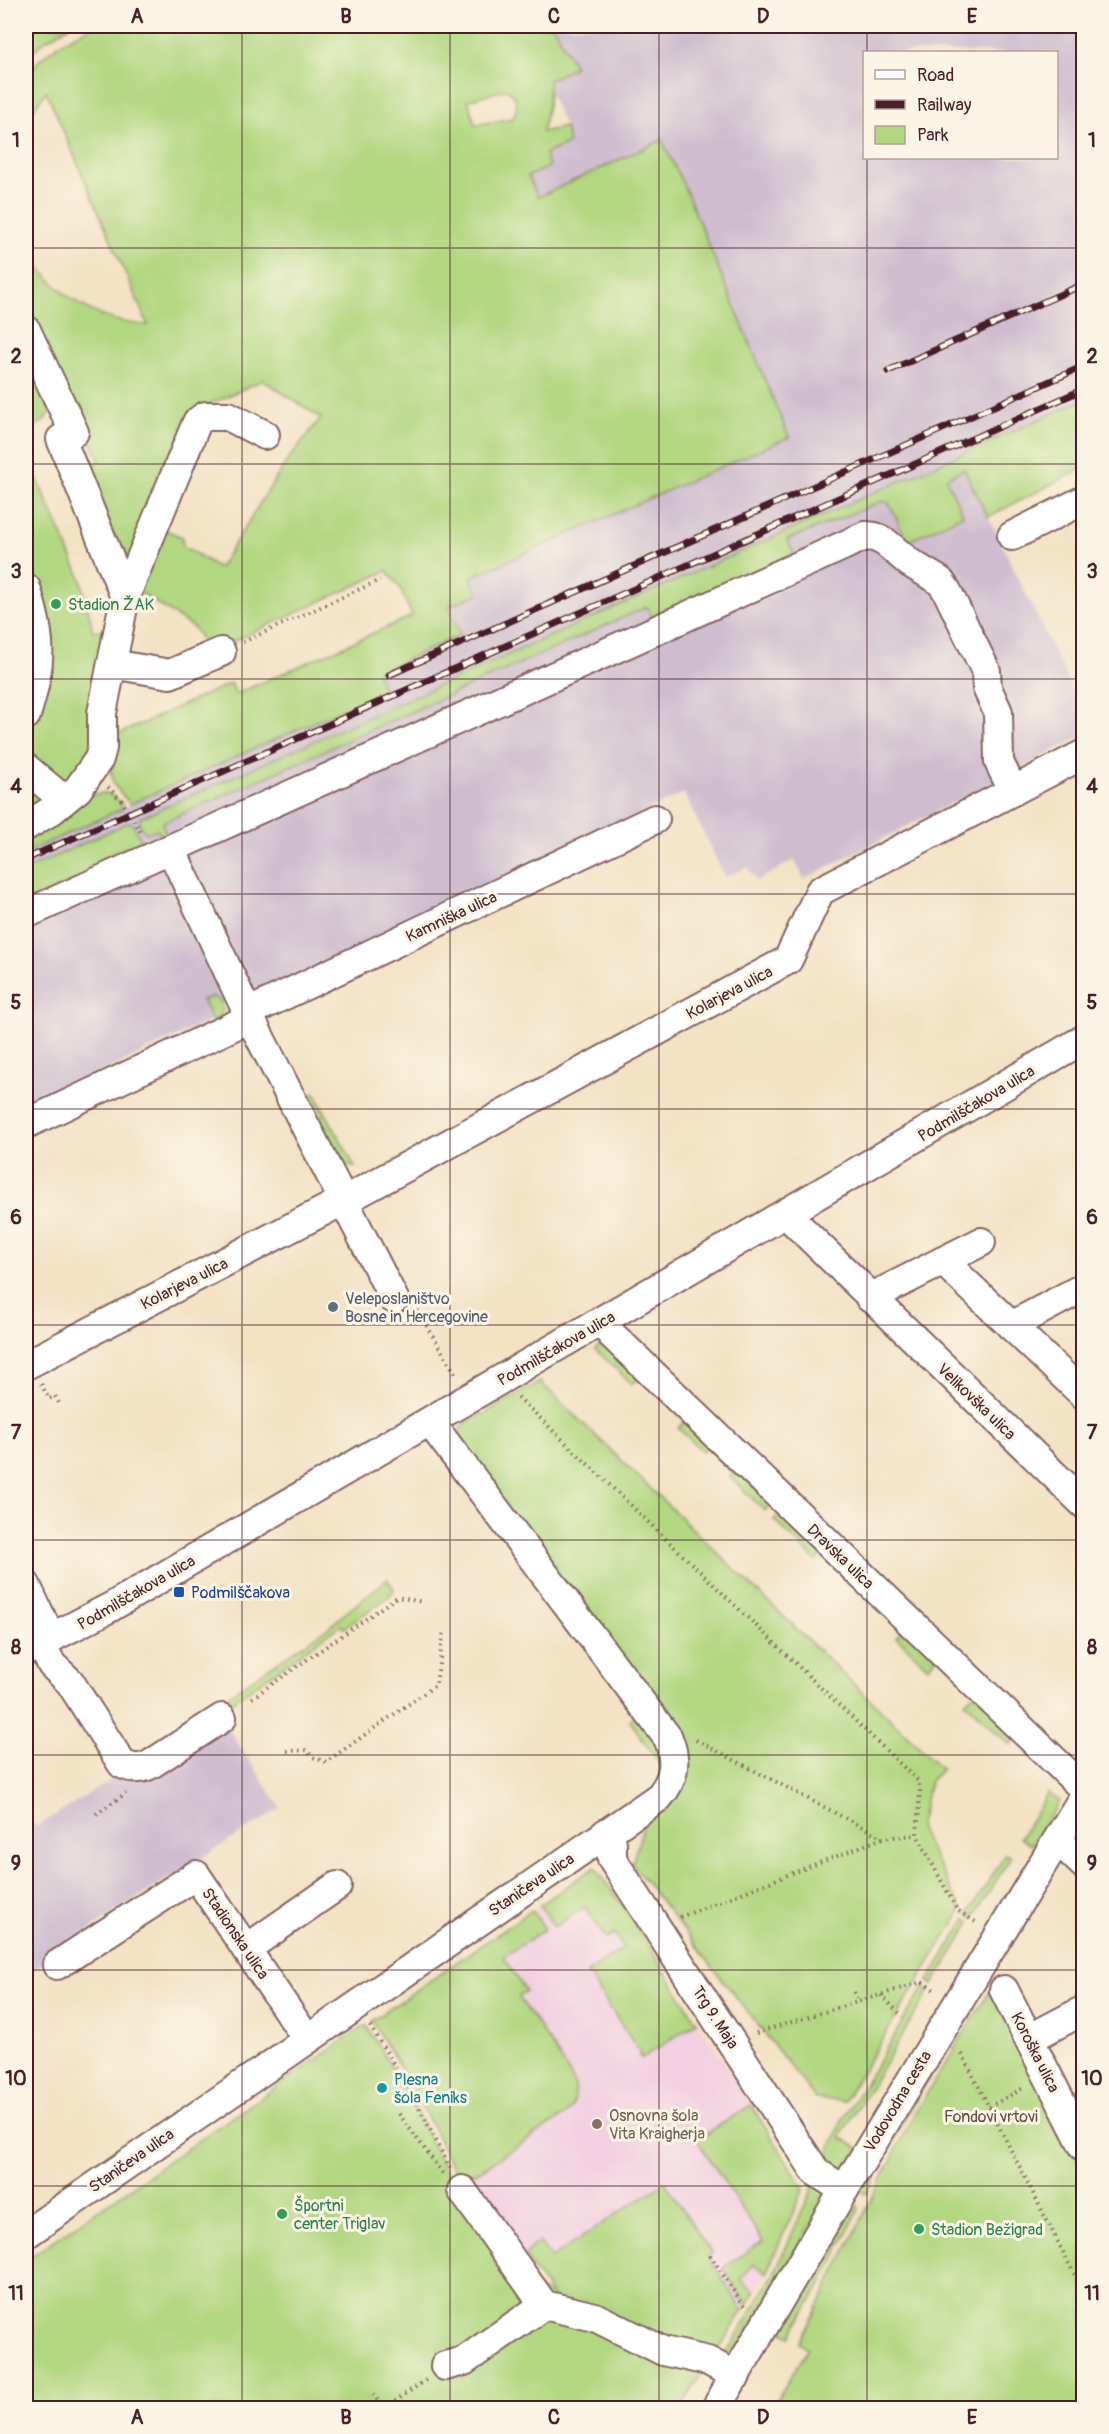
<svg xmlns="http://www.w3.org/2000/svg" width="1109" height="2434" font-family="Pangolin,sans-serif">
  <rect width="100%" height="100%" fill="#fcf5e5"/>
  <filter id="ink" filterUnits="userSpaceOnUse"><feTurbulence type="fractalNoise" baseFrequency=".0167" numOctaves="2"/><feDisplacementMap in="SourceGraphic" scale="12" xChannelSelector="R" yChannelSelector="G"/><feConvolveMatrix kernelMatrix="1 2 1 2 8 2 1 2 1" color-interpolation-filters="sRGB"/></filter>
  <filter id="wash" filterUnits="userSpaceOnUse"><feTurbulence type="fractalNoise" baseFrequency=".008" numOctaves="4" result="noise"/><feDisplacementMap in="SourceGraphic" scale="24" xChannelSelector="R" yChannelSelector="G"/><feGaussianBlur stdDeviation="1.35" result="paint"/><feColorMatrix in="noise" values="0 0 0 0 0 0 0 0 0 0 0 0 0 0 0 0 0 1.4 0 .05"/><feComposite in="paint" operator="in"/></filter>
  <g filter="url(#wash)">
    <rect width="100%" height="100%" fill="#f3e2c4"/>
    <polygon fill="#f2cfe1" points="595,1867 634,1923 804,2188 766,2273 716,2354 527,2271 452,2166 412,2087 372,2021"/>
    <g fill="#cfbdcf" fill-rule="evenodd">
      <path d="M553,26H1083V400L140,818V826L146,833L157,830L166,841L169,839L162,823L648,607L655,622L787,540L883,501L889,503L965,468L1083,712V736L804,879L794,860L757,881L748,867L725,877L684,793L262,995L256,986L222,1003L223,1014L213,1022L211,1020L26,1108V902L106,866L102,858L141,840L129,822L26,870V852L384,691L376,673L460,635L449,606L471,577L789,437L538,197L528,176L545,154L568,143L565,127L549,92V80L575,67ZM864,52H1056V158H864Z"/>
      <polygon points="224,1722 281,1808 118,1910 26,1975 26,1828 33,1823 36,1827 113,1779 141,1777"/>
    </g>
    <g fill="#b1d780" stroke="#7e7b56" stroke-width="1.5" fill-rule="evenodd">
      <polygon points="32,26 70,26 43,42 26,58 26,28"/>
      <path d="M94,26H553L575,67L549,80L548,105L542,132L565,127L569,143L545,154L549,167L528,176L538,197L662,140L684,186L789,437L471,577L478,594L449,606L460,635L377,673L384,691L130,804L114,785L110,767L114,736L231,683L236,694L412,616L400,588L387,571L219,648L206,647L194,628L135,589L165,530L182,537L183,546L219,568L287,461L321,418L263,380L192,412L127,569L87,468L100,461L26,307V245C50,291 94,323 148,325L46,91L26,122V74C45,52 68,37 94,26ZM507,89C518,98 519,105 513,118L475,125L468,100Z"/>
      <polygon points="28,380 36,382 51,411 43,422 26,430 26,381"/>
      <polygon points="1083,400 1083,468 988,517 964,469 946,478 963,515 907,542 889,503 883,501 787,540 793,551 792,558 655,622 647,607 162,823 169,840 166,841 157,830 146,833 140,826 140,818"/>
      <polygon points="26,453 81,579 93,631 111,629 93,760 48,796 26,820"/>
      <polygon points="104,793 110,794 122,803 122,809 26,852 26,833 86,796"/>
      <polygon points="129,822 133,824 141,841 103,858 106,867 26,902 26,870"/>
      <polygon points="211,997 220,1000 223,1011 218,1020 213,1022 202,1000"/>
      <polygon points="315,1093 355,1167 343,1165 319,1118 323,1115 317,1103 313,1105 308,1096"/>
      <polygon points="603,1343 641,1375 632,1384 595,1349"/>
      <polygon points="540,1382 942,1769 930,1781 919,1828 962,1910 844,2101 816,2099 632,1864 642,1830 639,1822 681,1778 459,1442 461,1426"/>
      <polygon points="687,1419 712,1442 703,1452 678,1428"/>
      <polygon points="738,1467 774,1501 765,1511 729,1476"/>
      <polygon points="783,1510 826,1551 816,1561 774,1520"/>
      <polygon points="387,1579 394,1589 390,1596 344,1628 341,1625 218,1712 214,1705 325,1630"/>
      <polygon points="905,1627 937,1657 928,1667 896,1637"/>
      <polygon points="974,1693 1019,1736 1010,1745 965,1702"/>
      <polygon points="639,1714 661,1745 664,1770 630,1721"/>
      <polygon points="1048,1793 1060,1801 1031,1845 1020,1838"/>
      <polygon points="1006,1854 1011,1857 973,1918 968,1914"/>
      <polygon points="595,1867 634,1923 697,2022 641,2059 639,2055 641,2054 587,1973 624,1948 615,1934 606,1939 585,1907 554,1927 540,1905"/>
      <path d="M532,1910L545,1929L503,1957L526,1991L519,1997C530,2015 571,2070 575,2086C577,2099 573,2108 564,2116L479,2171L472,2174L459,2171L452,2166L412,2087L372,2021Z"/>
      <polygon points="966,1919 971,1922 933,1984 928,1981"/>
      <polygon points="978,1984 984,1987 905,2117 867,2194 856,2187"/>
      <polygon points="924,1987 929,1990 928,1993 840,2137 859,2148 840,2179 823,2168 840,2124"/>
      <polygon points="990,1991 999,2003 1083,2170 1083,2408 772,2408 808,2348 800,2343 914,2114"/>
      <polygon points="366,2025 409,2096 444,2169 513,2276 703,2371 681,2408 26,2408 26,2260"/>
      <polygon points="751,2105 804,2188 766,2273 754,2263 741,2280 755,2291 746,2306 723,2268 763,2241 697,2140"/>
      <polygon points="816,2181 833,2190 732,2355 725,2355 773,2276"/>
      <polygon points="665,2182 711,2253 708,2256 743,2310 716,2354 556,2301 525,2257 529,2250 539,2241 551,2258"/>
      <polygon points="848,2200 857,2205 859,2209 824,2280 790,2336 779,2330 840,2229 833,2225"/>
    </g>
  </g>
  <g filter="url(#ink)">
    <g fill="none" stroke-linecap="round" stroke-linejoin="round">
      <defs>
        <g id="minor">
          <polyline points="26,330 74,432 61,439 125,597"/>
          <polyline points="1012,536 1084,500"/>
          <path d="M26,588C43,640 42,664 26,715"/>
          <polyline points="112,664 170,674 221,652"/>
          <polyline points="26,768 64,800"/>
          <polyline points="26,826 51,811 78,789 99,759 102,748 102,713 125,597 197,422 205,416 228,416 265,435"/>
          <polyline points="171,849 250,1018 394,1299"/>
          <polyline points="26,914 865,536 875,537 885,542 910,563 940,581 947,591 986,671 987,688 998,712 999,762 1013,791"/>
          <polyline points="247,1013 655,819"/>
          <polyline points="26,1124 250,1018"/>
          <polyline points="786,1214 1084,1504"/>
          <polyline points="943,1261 981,1242"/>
          <polyline points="870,1298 943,1261 1084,1395"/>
          <polyline points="602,1321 612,1335 1084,1789"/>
          <polyline points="1011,1326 1084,1287"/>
          <polyline points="26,1365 360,1192 788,960 820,891 1084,754"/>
          <polyline points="26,1585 51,1639"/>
          <path d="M41,1644L52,1665L70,1682L122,1764C133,1769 141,1770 151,1764L222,1718"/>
          <polyline points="26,1651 111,1607 1084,1039"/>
          <polyline points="606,1833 612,1842 612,1859 816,2172 844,2190"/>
          <polyline points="1058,1840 1084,1865"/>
          <polyline points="246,1949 337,1886"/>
          <polyline points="57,1965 196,1875 307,2039"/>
          <polyline points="1004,1990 1084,2147"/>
          <polyline points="1029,2039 1084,2010"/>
          <polyline points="462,2190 544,2305 595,2317 663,2351 708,2361 736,2376"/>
          <path d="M26,2234L659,1797C675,1779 677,1760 668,1738L430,1422"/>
          <polyline points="445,2366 464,2361 544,2305"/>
          <polyline points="716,2408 844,2190 1084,1796"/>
        </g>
      </defs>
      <use href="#minor" stroke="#856361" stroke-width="32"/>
      <g stroke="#856361" stroke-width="4" stroke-dasharray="1.5 4.5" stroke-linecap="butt">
        <polyline points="243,642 380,580"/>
        <polyline points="108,787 122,801 142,834"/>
        <polyline points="417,1310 457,1376"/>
        <polyline points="41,1384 49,1399 55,1396 59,1403"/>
        <polyline points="518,1397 918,1781 920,1790 917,1835 957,1910 977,1923"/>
        <polyline points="252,1698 397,1597 423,1602"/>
        <polyline points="696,1740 883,1838 917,1835"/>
        <polyline points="287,1751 307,1750 312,1757 326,1762 436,1685 444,1630"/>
        <polyline points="96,1814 126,1793"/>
        <polyline points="680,1917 883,1838"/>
        <polyline points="854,1992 858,2002"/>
        <polyline points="881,1995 902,2016"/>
        <polyline points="370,2026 409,2088 450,2168"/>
        <polyline points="756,2033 922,1982 936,1991"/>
        <polyline points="962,2054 1084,2293"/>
        <polyline points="989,2107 1025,2087"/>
        <polyline points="399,2114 443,2174"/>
        <polyline points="710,2255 745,2308"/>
        <polyline points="373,2394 383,2408"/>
        <polyline points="385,2408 426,2380"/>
      </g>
      <use href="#minor" stroke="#fff" stroke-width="28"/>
      <defs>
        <g id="rail">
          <polyline points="888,371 1084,284"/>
          <polyline points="389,675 1084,366"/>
          <polyline points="26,859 1084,389"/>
        </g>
      </defs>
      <use href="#rail" stroke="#4a1f2b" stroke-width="7"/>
      <use href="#rail" stroke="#fcf5e5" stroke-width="4.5" stroke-dasharray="14" stroke-linecap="butt"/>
    </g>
  </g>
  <path fill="none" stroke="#4a1f2b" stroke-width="1.5" stroke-opacity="0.55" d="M242,26V2408M450,26V2408M659,26V2408M867,26V52M867,158V2408M26,248H1084M26,464H1084M26,679H1084M26,894H1084M26,1109H1084M26,1325H1084M26,1540H1084M26,1755H1084M26,1970H1084M26,2186H1084"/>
  <g fill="#2e9e5b" stroke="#fcf5e5" stroke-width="2">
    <circle cx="56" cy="604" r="6"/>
    <circle cx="282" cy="2214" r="6"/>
    <circle cx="919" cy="2229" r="6"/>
  </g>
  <circle fill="#5c6f8a" stroke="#fcf5e5" stroke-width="2" cx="333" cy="1307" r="6"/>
  <rect fill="#1a4fb4" stroke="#fcf5e5" stroke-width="2" x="173" y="1586" width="12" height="12" rx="3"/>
  <circle fill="#0f9aa8" stroke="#fcf5e5" stroke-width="2" cx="382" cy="2088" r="6"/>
  <circle fill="#8d6e63" stroke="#fcf5e5" stroke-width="2" cx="597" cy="2124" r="6"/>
  <g text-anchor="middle" stroke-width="6" stroke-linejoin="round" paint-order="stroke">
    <g font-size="16" fill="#27864d" stroke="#fcf5e5" text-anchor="start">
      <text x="68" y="610">Stadion ŽAK</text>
      <text x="294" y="2211">Športni<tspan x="294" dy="18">center Triglav</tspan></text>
      <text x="931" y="2235">Stadion Bežigrad</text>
    </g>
    <g font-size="16" fill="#4a1f2b" stroke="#fcf5e5">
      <text transform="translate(451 916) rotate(-25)" y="6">Kamniška ulica</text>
      <text transform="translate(729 992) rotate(-28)" y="6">Kolarjeva ulica</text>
      <text transform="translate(976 1103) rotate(-31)" y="6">Podmilščakova ulica</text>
      <text transform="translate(184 1283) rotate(-27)" y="6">Kolarjeva ulica</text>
      <text transform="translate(556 1348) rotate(-30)" y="6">Podmilščakova ulica</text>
      <text transform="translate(977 1401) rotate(44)" y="6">Velikovška ulica</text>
      <text transform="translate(841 1556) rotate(44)" y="6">Dravska ulica</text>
      <text transform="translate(136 1592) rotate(-30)" y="6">Podmilščakova ulica</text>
      <text transform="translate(531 1884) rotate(-34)" y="6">Staničeva ulica</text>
      <text transform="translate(236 1933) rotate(56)" y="6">Stadionska ulica</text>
      <text transform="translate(716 2017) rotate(57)" y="6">Trg 9. Maja</text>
      <text transform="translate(1036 2052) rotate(63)" y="6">Koroška ulica</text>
      <text transform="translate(897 2101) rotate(-59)" y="6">Vodovodna cesta</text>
      <text transform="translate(131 2160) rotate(-35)" y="6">Staničeva ulica</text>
    </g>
    <g font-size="16" fill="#4e5e75" stroke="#fcf5e5" text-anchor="start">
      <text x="345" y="1304">Veleposlaništvo<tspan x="345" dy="18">Bosne in Hercegovine</tspan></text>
    </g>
    <g font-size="16" fill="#164399" stroke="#fcf5e5" text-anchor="start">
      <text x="191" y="1598">Podmilščakova</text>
    </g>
    <g font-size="16" fill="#0d838f" stroke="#fcf5e5" text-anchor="start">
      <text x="394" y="2085">Plesna<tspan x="394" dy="18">šola Feniks</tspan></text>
    </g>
    <g font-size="16" fill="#785e54" stroke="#fcf5e5" text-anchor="start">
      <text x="609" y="2121">Osnovna šola<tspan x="609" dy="18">Vita Kraigherja</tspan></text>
    </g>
    <g font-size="16" fill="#644d40" stroke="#fcf5e5">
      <text x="991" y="2122">Fondovi vrtovi</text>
    </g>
  </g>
  <rect width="1109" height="2434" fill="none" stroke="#fcf5e5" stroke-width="66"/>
  <rect x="863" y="51" width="195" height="108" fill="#fcf5e5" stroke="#b59f9b" stroke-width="1.5"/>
  <rect x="875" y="70" width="30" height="9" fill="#ffffff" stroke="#b59f9b" stroke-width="1.5"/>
  <text x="917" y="81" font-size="18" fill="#4a1f2b">Road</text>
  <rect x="875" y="100" width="30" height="9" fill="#4a1f2b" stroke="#b59f9b" stroke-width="1.5"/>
  <text x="917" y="111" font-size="18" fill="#4a1f2b">Railway</text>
  <rect x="875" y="126" width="30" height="18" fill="#b1d780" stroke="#b59f9b" stroke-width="1.5"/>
  <text x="917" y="141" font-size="18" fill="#4a1f2b">Park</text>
  <rect x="33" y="33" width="1043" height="2368" fill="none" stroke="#4a1f2b" stroke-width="2"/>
  <g font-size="20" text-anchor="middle" font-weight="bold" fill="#4a1f2b">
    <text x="137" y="23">A</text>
    <text x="346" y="23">B</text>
    <text x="554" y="23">C</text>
    <text x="763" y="23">D</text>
    <text x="972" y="23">E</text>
    <text x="16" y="147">1</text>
    <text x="1092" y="147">1</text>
    <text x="16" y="363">2</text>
    <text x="1092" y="363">2</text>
    <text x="16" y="578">3</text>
    <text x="1092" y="578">3</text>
    <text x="16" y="793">4</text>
    <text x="1092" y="793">4</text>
    <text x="16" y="1009">5</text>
    <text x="1092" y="1009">5</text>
    <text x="16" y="1224">6</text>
    <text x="1092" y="1224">6</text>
    <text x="16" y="1439">7</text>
    <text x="1092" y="1439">7</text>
    <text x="16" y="1654">8</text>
    <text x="1092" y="1654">8</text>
    <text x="16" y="1870">9</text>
    <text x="1092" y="1870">9</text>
    <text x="16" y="2085">10</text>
    <text x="1092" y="2085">10</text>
    <text x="16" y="2300">11</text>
    <text x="1092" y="2300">11</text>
    <text x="137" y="2424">A</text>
    <text x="346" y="2424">B</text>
    <text x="554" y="2424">C</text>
    <text x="763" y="2424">D</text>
    <text x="972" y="2424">E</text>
  </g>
</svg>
